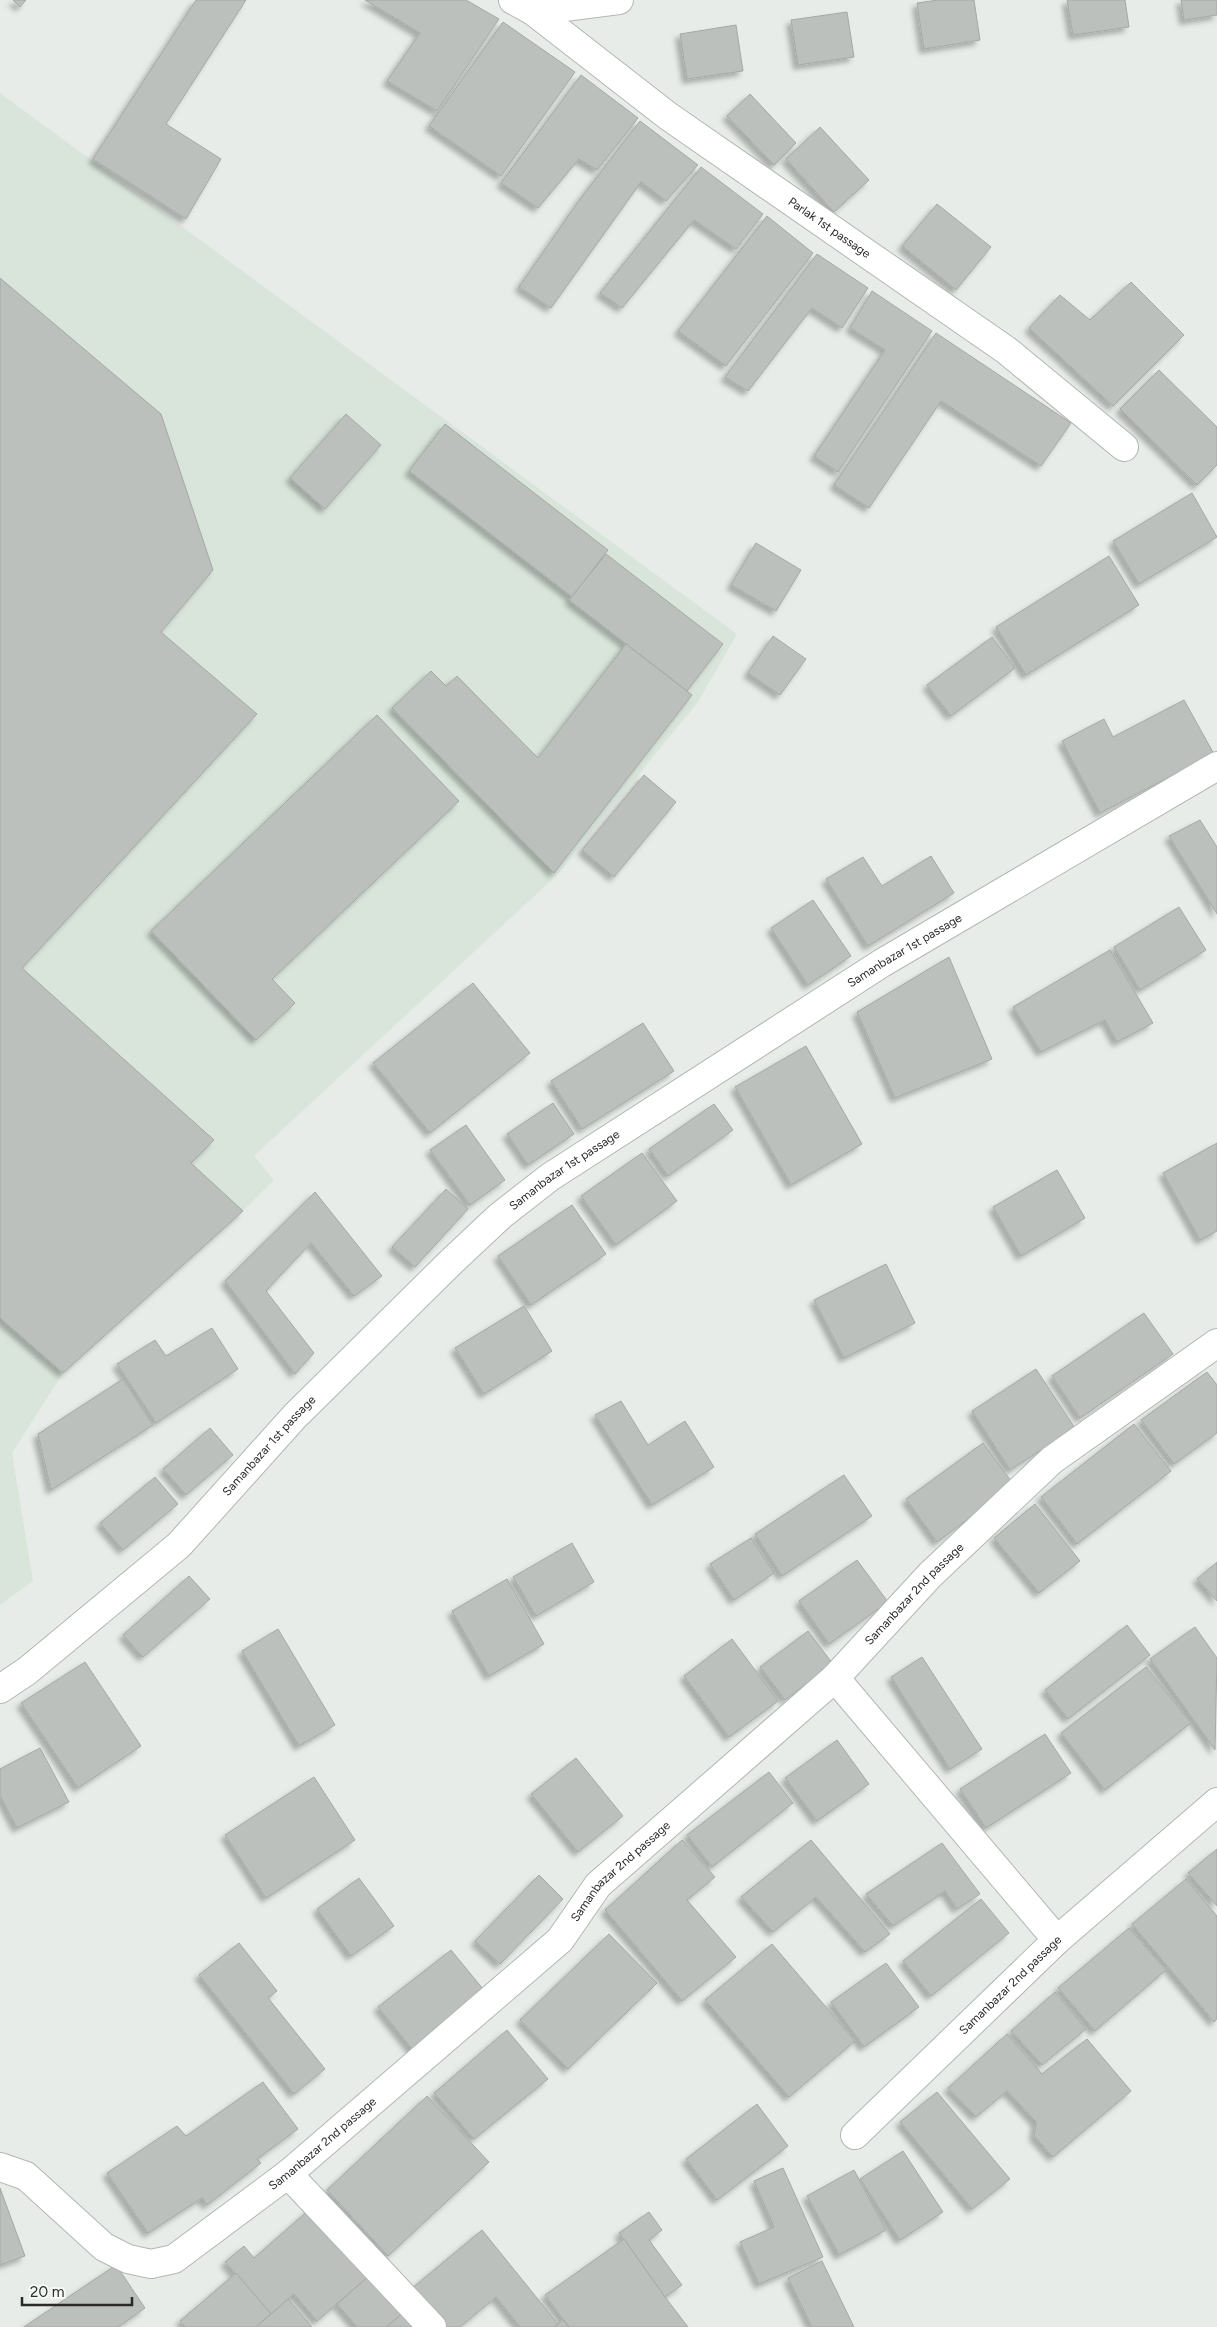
<svg xmlns="http://www.w3.org/2000/svg" width="1217" height="2327" font-family="Figtree,sans-serif">
  <defs>
    <filter id="shadow"><feDropShadow dx="-4.5" dy="4.5" stdDeviation="2.5" flood-color="#0004"/></filter>
  </defs>
  <rect width="100%" height="100%" fill="#e7ece8"/>
  <polygon fill="#d9e5db" points="0,93 737,634 698,702 557,875 254,1156 274,1180 243,1211 63,1373 12,1453 33,1581 0,1605"/>
  <g fill="#bbc0bc" stroke="#a4a9a5" filter="url(#shadow)">
    <polygon points="13,0 26,0 20,7"/>
    <polygon points="196,0 246,0 166,124 221,159 186,219 93,159"/>
    <polygon points="365,0 466,0 499,19 437,111 387,81 420,33"/>
    <polygon points="938,0 974,0 980,40 924,49 917,3"/>
    <polygon points="1067,0 1125,0 1129,27 1073,35"/>
    <polygon points="1181,0 1217,0 1217,15 1184,20"/>
    <polygon points="847,12 854,57 798,65 791,20"/>
    <polygon points="503,22 575,72 501,176 429,126"/>
    <polygon points="736,25 743,71 687,79 680,34"/>
    <polygon points="581,75 638,118 597,170 579,159 538,208 501,183"/>
    <polygon points="750,94 796,143 774,165 727,116"/>
    <polygon points="640,121 698,165 666,201 641,182 551,308 519,287 580,199"/>
    <polygon points="820,127 869,180 834,212 786,159"/>
    <polygon points="701,167 763,214 736,249 694,220 622,308 600,293"/>
    <polygon points="937,204 991,247 956,290 902,246"/>
    <polygon points="767,216 813,253 726,366 678,331"/>
    <polygon points="817,254 868,288 842,328 812,308 748,391 725,377"/>
    <polygon points="0,278 161,414 213,570 161,632 257,714 22,968 214,1140 191,1163 243,1211 63,1373 0,1318"/>
    <polygon points="1131,282 1184,335 1113,406 1029,328 1060,295 1090,320"/>
    <polygon points="872,291 932,331 838,472 814,456 885,350 850,328"/>
    <polygon points="936,333 1071,423 1041,466 941,401 869,508 834,485"/>
    <polygon points="1159,370 1217,427 1217,465 1197,485 1120,409"/>
    <polygon points="346,414 381,445 325,509 290,478"/>
    <polygon points="445,424 608,550 572,597 409,471"/>
    <polygon points="1192,493 1217,537 1139,584 1113,541"/>
    <polygon points="756,543 801,570 776,611 731,585"/>
    <polygon points="606,554 723,644 687,691 569,600"/>
    <polygon points="1109,556 1139,605 1026,675 996,627"/>
    <polygon points="773,636 806,659 780,695 748,673"/>
    <polygon points="992,637 1015,668 951,716 927,685"/>
    <polygon points="626,644 692,695 554,873 392,708 431,671 446,686 457,676 538,758"/>
    <polygon points="1184,700 1214,754 1100,813 1062,741 1104,719 1113,737"/>
    <polygon points="377,715 459,801 272,979 295,1003 256,1040 151,931"/>
    <polygon points="644,775 676,802 614,877 582,850"/>
    <polygon points="1200,820 1217,847 1217,914 1169,836"/>
    <polygon points="931,856 954,893 868,946 826,879 863,857 882,886"/>
    <polygon points="813,900 851,956 808,985 771,928"/>
    <polygon points="1179,907 1206,950 1140,990 1114,947"/>
    <polygon points="1110,950 1153,1023 1117,1042 1105,1020 1041,1052 1013,1007"/>
    <polygon points="949,957 992,1059 895,1098 857,1012"/>
    <polygon points="473,983 530,1053 430,1133 373,1063"/>
    <polygon points="643,1023 674,1071 582,1129 551,1081"/>
    <polygon points="806,1046 862,1144 791,1185 735,1087"/>
    <polygon points="553,1103 574,1134 528,1165 507,1134"/>
    <polygon points="714,1104 733,1130 668,1176 649,1149"/>
    <polygon points="466,1125 505,1180 470,1205 430,1150"/>
    <polygon points="1217,1143 1217,1231 1200,1240 1163,1173"/>
    <polygon points="642,1153 677,1201 616,1245 581,1196"/>
    <polygon points="1057,1170 1085,1218 1021,1256 993,1207"/>
    <polygon points="446,1189 468,1209 415,1267 392,1247"/>
    <polygon points="315,1192 382,1276 354,1296 311,1243 266,1291 314,1353 295,1374 225,1281"/>
    <polygon points="572,1205 606,1254 531,1305 498,1256"/>
    <polygon points="886,1264 915,1323 844,1358 814,1300"/>
    <polygon points="524,1306 552,1351 484,1394 455,1348"/>
    <polygon points="1144,1313 1173,1354 1080,1418 1052,1376"/>
    <polygon points="212,1328 238,1369 156,1423 117,1364 155,1340 166,1356"/>
    <polygon points="1036,1369 1075,1428 1010,1470 972,1411"/>
    <polygon points="1207,1372 1217,1385 1217,1433 1174,1464 1141,1420"/>
    <polygon points="123,1379 153,1425 51,1490 38,1434"/>
    <polygon points="621,1401 648,1445 685,1421 714,1467 652,1505 595,1415"/>
    <polygon points="1134,1424 1171,1471 1077,1544 1041,1497"/>
    <polygon points="210,1428 233,1455 186,1495 163,1469"/>
    <polygon points="983,1443 1014,1485 937,1542 906,1499"/>
    <polygon points="844,1475 872,1516 782,1576 755,1534"/>
    <polygon points="155,1477 178,1504 123,1550 100,1523"/>
    <polygon points="1035,1504 1080,1561 1039,1593 994,1538"/>
    <polygon points="751,1538 774,1573 734,1600 710,1564"/>
    <polygon points="572,1543 594,1582 536,1616 513,1577"/>
    <polygon points="857,1560 888,1602 829,1644 799,1601"/>
    <polygon points="1217,1562 1217,1601 1197,1579"/>
    <polygon points="189,1576 210,1599 143,1657 123,1635"/>
    <polygon points="507,1579 544,1644 489,1676 452,1611"/>
    <polygon points="1127,1625 1150,1655 1068,1719 1045,1690"/>
    <polygon points="1195,1627 1217,1658 1215,1750 1150,1659"/>
    <polygon points="278,1629 335,1725 299,1746 242,1651"/>
    <polygon points="808,1631 833,1664 785,1700 760,1667"/>
    <polygon points="732,1639 778,1701 729,1737 684,1676"/>
    <polygon points="922,1657 982,1749 950,1769 891,1677"/>
    <polygon points="85,1662 141,1746 78,1788 21,1703"/>
    <polygon points="1146,1667 1191,1723 1105,1790 1061,1733"/>
    <polygon points="1045,1734 1071,1773 986,1828 960,1789"/>
    <polygon points="837,1740 869,1784 817,1821 785,1778"/>
    <polygon points="40,1748 69,1802 17,1828 0,1796 0,1769"/>
    <polygon points="576,1758 623,1816 578,1852 531,1794"/>
    <polygon points="769,1772 793,1803 712,1867 687,1835"/>
    <polygon points="314,1777 355,1840 266,1898 225,1835"/>
    <polygon points="682,1840 715,1877 687,1900 736,1957 682,2001 605,1910"/>
    <polygon points="811,1840 890,1934 865,1952 816,1897 773,1932 741,1897"/>
    <polygon points="942,1843 980,1894 957,1909 945,1891 893,1926 866,1894"/>
    <polygon points="1217,1849 1217,1906 1188,1873"/>
    <polygon points="539,1875 563,1899 500,1964 475,1941"/>
    <polygon points="359,1878 394,1926 351,1956 317,1909"/>
    <polygon points="1186,1879 1217,1916 1217,2019 1214,2022 1132,1924"/>
    <polygon points="981,1899 1009,1933 931,1996 903,1961"/>
    <polygon points="1129,1928 1166,1970 1095,2031 1058,1988"/>
    <polygon points="609,1934 657,1983 568,2069 520,2020"/>
    <polygon points="239,1943 277,1991 268,1998 325,2069 294,2094 199,1975"/>
    <polygon points="772,1944 855,2041 789,2097 705,2000"/>
    <polygon points="451,1950 488,1995 415,2053 378,2007"/>
    <polygon points="886,1963 919,2007 864,2047 831,2002"/>
    <polygon points="1055,1992 1086,2029 1042,2065 1011,2031"/>
    <polygon points="507,2030 548,2079 474,2139 434,2093"/>
    <polygon points="1007,2034 1042,2074 1087,2039 1131,2091 1053,2157 1034,2136 1036,2122 1007,2091 976,2117 948,2088"/>
    <polygon points="263,2082 298,2129 257,2159 261,2163 207,2205 202,2198 148,2233 107,2173 177,2126 186,2136"/>
    <polygon points="937,2092 1010,2179 972,2209 900,2122"/>
    <polygon points="427,2096 489,2162 388,2256 327,2190"/>
    <polygon points="757,2104 788,2146 717,2200 686,2159"/>
    <polygon points="903,2151 943,2212 900,2240 860,2179"/>
    <polygon points="783,2168 823,2257 759,2284 740,2242 774,2227 754,2181"/>
    <polygon points="854,2170 886,2230 839,2255 807,2196"/>
    <polygon points="0,2188 25,2256 0,2265"/>
    <polygon points="311,2208 370,2275 317,2321 294,2294 271,2314 225,2262 244,2246 254,2258"/>
    <polygon points="649,2212 662,2230 649,2240 682,2285 665,2297 619,2233"/>
    <polygon points="482,2230 558,2324 554,2327 520,2327 496,2297 460,2327 442,2327 411,2289"/>
    <polygon points="624,2239 665,2297 688,2327 569,2327 545,2295"/>
    <polygon points="822,2261 854,2327 812,2327 788,2278"/>
    <polygon points="116,2265 145,2308 118,2327 24,2327"/>
    <polygon points="236,2273 271,2314 256,2327 185,2327 180,2321"/>
    <polygon points="370,2275 403,2313 386,2327 357,2327 337,2304"/>
    <polygon points="288,2299 312,2327 256,2327 271,2314"/>
    <polygon points="403,2313 415,2327 386,2327"/>
    <polygon points="563,2320 569,2327 554,2327 558,2324"/>
  </g>
  <g fill="none" stroke-linecap="round" stroke-linejoin="round">
    <defs>
      <g id="minor">
        <path id="s1" d="M513,0L533,11L668,116L1006,350L1124,447"/>
        <polyline points="533,11 619,0"/>
        <polyline points="835,1678 1057,1940"/>
        <path id="s2" d="M0,1689L27,1671L179,1545L295,1416L450,1263L500,1216L550,1177L882,963L1217,766"/>
        <path id="s3" d="M855,2135L1057,1940L1217,1802"/>
        <path id="s4" d="M0,2167L26,2176L104,2247L128,2259L151,2264L174,2259L288,2174L560,1940L598,1885L835,1678L930,1575L1052,1460L1217,1343"/>
        <polyline points="288,2174 432,2327"/>
      </g>
    </defs>
    <use href="#minor" stroke="#b2b7b3" stroke-width="30"/>
    <use href="#minor" stroke="#fff" stroke-width="28"/>
  </g>
  <g text-anchor="middle" stroke-width="4" stroke-linejoin="round" paint-order="stroke">
    <g font-size="12" fill="#282928" stroke="#f4f9f5">
      <text dy="4" stroke="none"><textPath href="#s1" startOffset="390">Parlak 1st passage</textPath></text>
      <text dy="4" stroke="none"><textPath href="#s2" startOffset="1174">Samanbazar 1st passage</textPath></text>
      <text dy="4" stroke="none"><textPath href="#s2" startOffset="769">Samanbazar 1st passage</textPath></text>
      <text dy="4" stroke="none"><textPath href="#s2" startOffset="364">Samanbazar 1st passage</textPath></text>
      <text dy="4" stroke="none"><textPath href="#s4" startOffset="1205">Samanbazar 2nd passage</textPath></text>
      <text dy="4" stroke="none"><textPath href="#s4" startOffset="800">Samanbazar 2nd passage</textPath></text>
      <text dy="4" stroke="none"><textPath href="#s3" startOffset="216">Samanbazar 2nd passage</textPath></text>
      <text dy="4" stroke="none"><textPath href="#s4" startOffset="395">Samanbazar 2nd passage</textPath></text>
    </g>
  </g>
  <path d="M22 2297v8h110v-8" fill="none" stroke="#282928" stroke-width="2.5"/>
  <text x="30" y="2297" font-size="15" fill="#282928" stroke="#f4f9f5" stroke-width="4" paint-order="stroke">20 m</text>
</svg>
